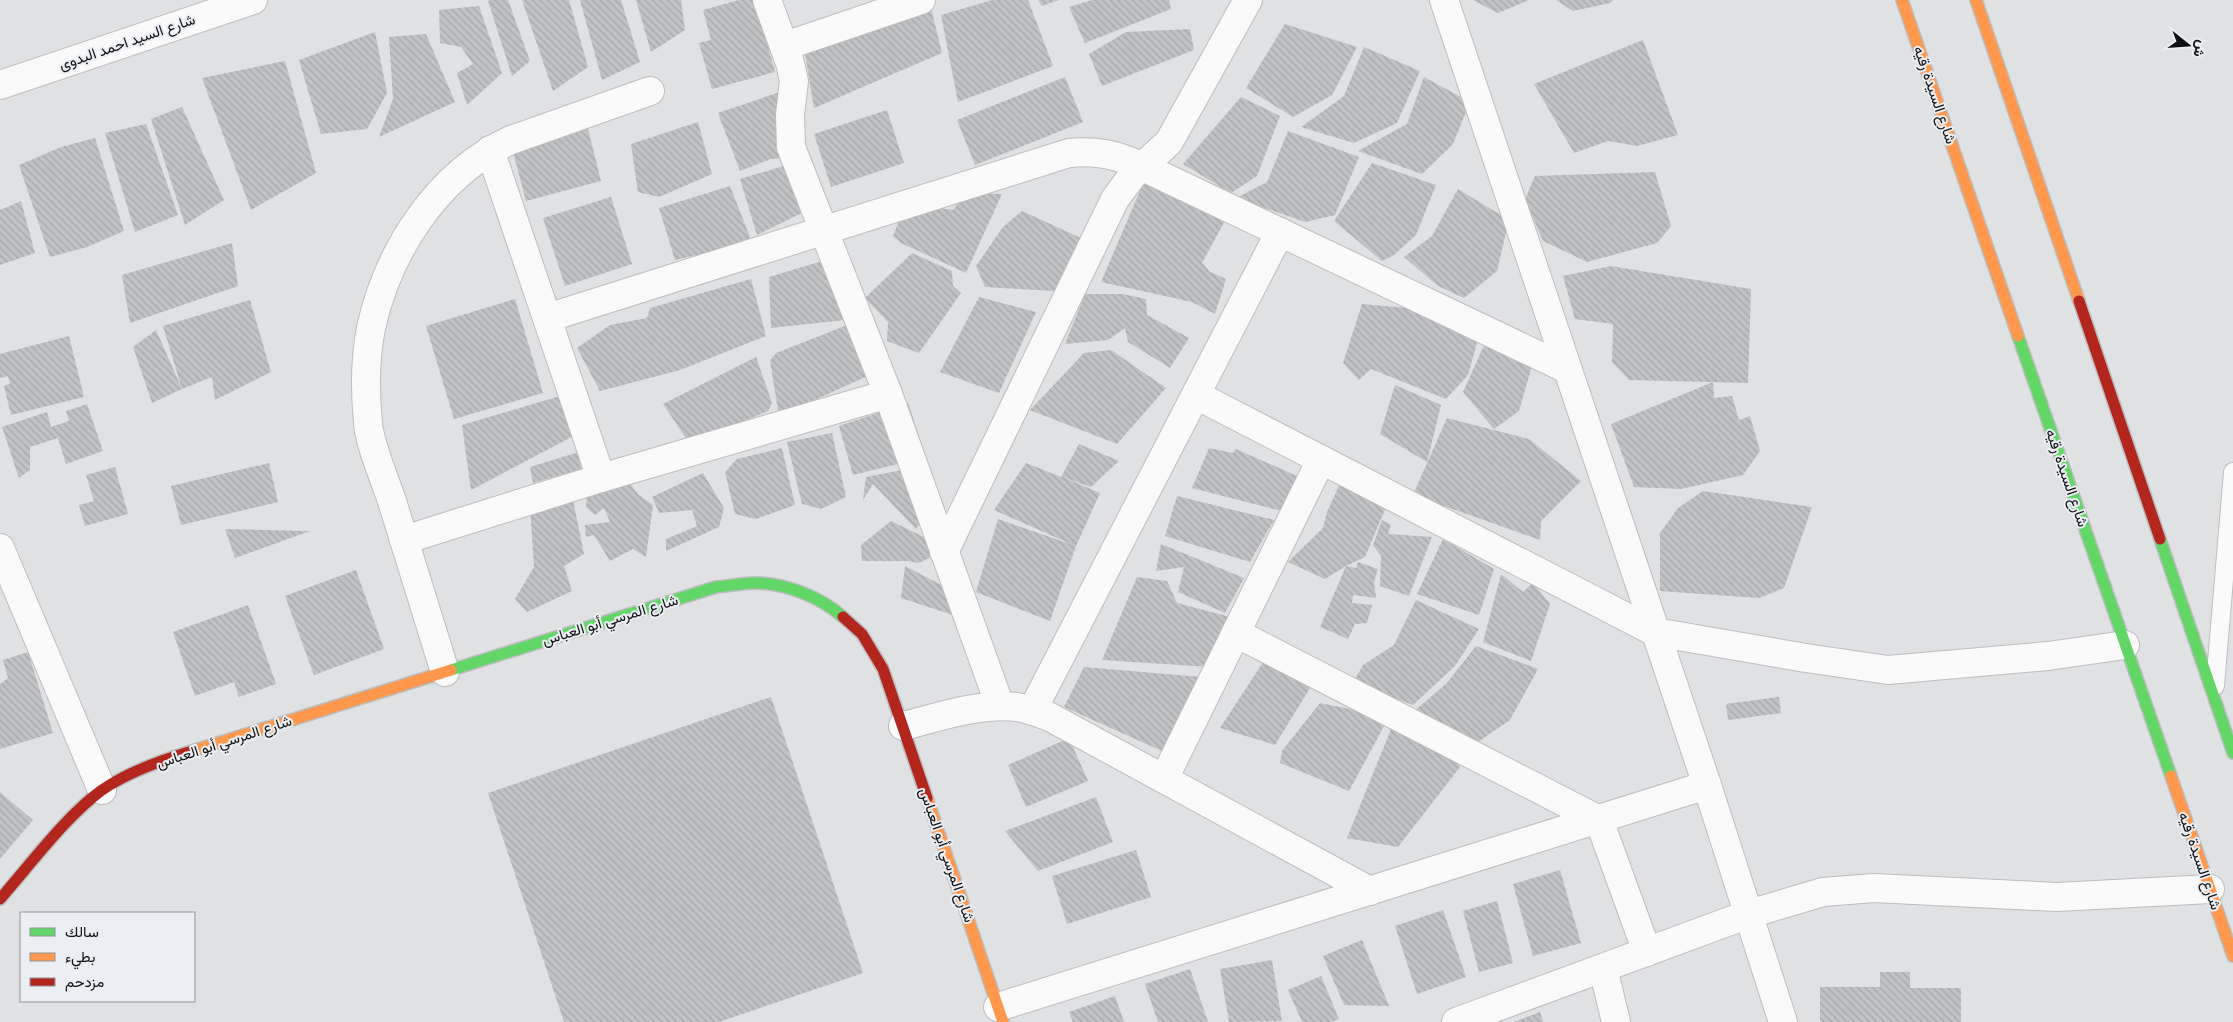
<svg xmlns="http://www.w3.org/2000/svg" width="2233" height="1022" font-family="Overpass,Vazirmatn,sans-serif">
  <defs>
    <pattern id="building-back-hatch" width="6" height="6" patternUnits="userSpaceOnUse" patternTransform="scale(1.25)"><rect width="6" height="6" fill="#c1c2c4"/><path d="M-1 5l2 2M0 0l6 6M5-1l2 2" fill="none" stroke="#a5a6a7"/></pattern>
  </defs>
  <rect width="100%" height="100%" fill="#dfe1e3"/>
  <g fill="url(#building-back-hatch)">
    <polygon points="490,0 508,0 530,61 512,76 488,1"/>
    <polygon points="522,0 569,0 588,67 553,91"/>
    <polygon points="580,0 621,0 640,62 602,80"/>
    <polygon points="636,0 681,0 685,30 651,52"/>
    <polygon points="739,0 755,0 775,72 712,89 699,43 711,40 703,10"/>
    <polygon points="992,0 1028,0 1053,66 958,102 941,15"/>
    <polygon points="1038,0 1059,0 1042,6"/>
    <polygon points="1092,0 1169,0 1171,9 1085,43 1069,7"/>
    <polygon points="1473,0 1529,0 1498,13"/>
    <polygon points="1556,0 1613,0 1610,3 1573,11"/>
    <polygon points="479,6 502,73 467,105 457,73 473,64 461,47 440,43 439,10"/>
    <polygon points="931,8 942,53 814,108 805,53"/>
    <polygon points="1285,24 1357,47 1332,95 1293,117 1246,88"/>
    <polygon points="1190,29 1194,50 1102,86 1089,54 1126,32"/>
    <polygon points="375,32 387,93 367,129 321,134 299,60"/>
    <polygon points="426,34 455,102 379,137 393,99 389,37"/>
    <polygon points="1643,40 1678,135 1637,146 1608,141 1574,153 1534,84"/>
    <polygon points="1364,47 1420,71 1397,123 1354,143 1301,127 1344,96"/>
    <polygon points="285,61 316,173 251,210 202,78"/>
    <polygon points="1065,77 1083,122 975,165 957,120"/>
    <polygon points="1424,77 1470,102 1453,144 1422,174 1358,151 1407,124"/>
    <polygon points="786,90 787,158 771,159 740,171 718,113"/>
    <polygon points="1241,97 1280,116 1257,176 1231,193 1183,164"/>
    <polygon points="182,107 224,200 185,225 151,119"/>
    <polygon points="887,110 904,163 831,187 814,134"/>
    <polygon points="698,122 712,174 659,197 638,192 631,144"/>
    <polygon points="146,124 178,215 135,232 105,133"/>
    <polygon points="588,129 601,181 526,201 512,148"/>
    <polygon points="1288,131 1359,157 1335,215 1305,222 1236,198 1267,182"/>
    <polygon points="95,138 124,231 87,247 50,257 19,165 61,147"/>
    <polygon points="1372,163 1436,185 1416,235 1394,255 1382,261 1334,221"/>
    <polygon points="787,165 808,210 757,235 740,179"/>
    <polygon points="1655,172 1671,226 1657,243 1587,262 1543,241 1525,199 1535,176"/>
    <polygon points="1146,177 1227,217 1202,263 1210,272 1226,279 1215,314 1192,302 1101,282"/>
    <polygon points="730,186 752,242 675,260 659,208"/>
    <polygon points="1458,189 1509,220 1497,271 1464,298 1438,286 1404,257 1432,236"/>
    <polygon points="966,193 1002,194 966,273 901,243 893,236 901,215 927,206 953,210"/>
    <polygon points="611,197 632,264 565,286 543,218"/>
    <polygon points="21,201 35,253 0,265 0,210"/>
    <polygon points="1022,211 1083,239 1055,291 985,287 976,266 1003,227"/>
    <polygon points="232,243 238,286 130,323 122,275"/>
    <polygon points="912,253 952,271 953,286 961,293 919,353 887,341 888,322 865,298"/>
    <polygon points="829,259 845,320 771,328 769,277"/>
    <polygon points="1611,266 1751,289 1748,383 1629,380 1612,362 1613,324 1575,319 1563,276"/>
    <polygon points="751,279 766,336 680,370 600,391 577,348 610,325 647,318 650,308"/>
    <polygon points="1085,294 1123,294 1146,299 1147,315 1189,338 1170,368 1128,342 1125,328 1108,340 1065,344"/>
    <polygon points="979,297 1036,312 999,393 940,372"/>
    <polygon points="515,299 543,393 454,419 426,326"/>
    <polygon points="250,300 271,372 215,400 212,377 182,389 163,326"/>
    <polygon points="1362,304 1419,309 1478,339 1468,375 1446,399 1371,369 1359,380 1343,363"/>
    <polygon points="855,322 870,375 779,416 770,361 776,353"/>
    <polygon points="156,330 182,389 152,403 133,347"/>
    <polygon points="69,336 84,397 11,415 4,386 10,384 8,376 0,378 0,354"/>
    <polygon points="1486,341 1533,362 1519,411 1494,429 1463,392"/>
    <polygon points="1111,350 1166,388 1117,444 1030,410 1084,353"/>
    <polygon points="756,357 772,403 768,411 690,444 663,404"/>
    <polygon points="1713,382 1714,398 1732,396 1739,420 1750,416 1760,451 1743,475 1681,489 1634,487 1611,424"/>
    <polygon points="1395,385 1441,405 1427,462 1380,434"/>
    <polygon points="560,396 579,433 471,490 462,425"/>
    <polygon points="908,403 926,457 853,475 839,426"/>
    <polygon points="87,404 103,451 66,464 58,438 30,447 30,470 19,478 2,427 47,412 51,427 69,421 66,411"/>
    <polygon points="1447,418 1529,439 1581,481 1541,521 1540,540 1413,495"/>
    <polygon points="832,433 846,497 821,509 802,504 787,442"/>
    <polygon points="1079,444 1119,461 1091,487 1063,477 1100,493 1076,546 1050,621 976,592 998,519 1073,545 994,510 1026,463 1061,477"/>
    <polygon points="782,448 795,505 756,519 735,514 725,472 737,459"/>
    <polygon points="1209,448 1233,453 1236,449 1297,476 1286,512 1192,488"/>
    <polygon points="579,452 581,469 533,483 530,467"/>
    <polygon points="269,463 278,502 181,525 171,486"/>
    <polygon points="928,465 936,502 916,529 873,484 863,500 866,477"/>
    <polygon points="115,467 128,514 85,526 79,505 94,501 86,475"/>
    <polygon points="703,473 724,508 719,527 666,551 666,539 697,526 692,510 659,513 652,497"/>
    <polygon points="1342,479 1389,500 1365,557 1346,566 1356,568 1358,562 1378,569 1374,582 1376,598 1353,595 1352,603 1372,605 1367,623 1355,624 1348,639 1320,627 1346,566 1325,579 1288,562 1323,528 1327,512"/>
    <polygon points="627,480 639,495 653,505 646,557 633,549 610,561 594,535 586,537 585,525 610,522 604,508 595,515 586,507 587,491"/>
    <polygon points="1703,491 1812,507 1784,588 1759,598 1660,591 1660,533 1678,508"/>
    <polygon points="1177,496 1274,520 1250,562 1165,536"/>
    <polygon points="573,500 584,554 564,566 572,591 527,612 515,599 534,567 530,506"/>
    <polygon points="1382,520 1391,525 1388,534 1432,537 1409,596 1380,586 1381,556 1373,545"/>
    <polygon points="891,521 932,541 935,555 919,563 907,561 862,561 861,545"/>
    <polygon points="225,529 310,531 235,558"/>
    <polygon points="1443,539 1494,569 1479,615 1417,594"/>
    <polygon points="1161,544 1244,578 1225,613 1178,592 1184,567 1156,571"/>
    <polygon points="905,566 951,590 962,618 901,598"/>
    <polygon points="356,570 384,649 314,675 285,596"/>
    <polygon points="1501,574 1523,592 1533,583 1550,604 1531,661 1483,642"/>
    <polygon points="1137,577 1167,581 1177,603 1234,618 1210,667 1102,660"/>
    <polygon points="1416,600 1479,629 1455,666 1413,705 1353,683 1363,665 1394,645"/>
    <polygon points="248,605 276,684 239,697 234,682 195,696 173,632"/>
    <polygon points="1476,646 1538,669 1510,720 1478,742 1413,712 1447,683"/>
    <polygon points="28,652 53,733 0,749 0,684 8,678 3,660"/>
    <polygon points="1267,656 1315,680 1275,745 1220,728"/>
    <polygon points="1084,667 1201,677 1162,751 1064,707"/>
    <polygon points="771,697 863,973 719,1022 564,1022 488,793"/>
    <polygon points="1779,697 1781,713 1728,720 1726,704"/>
    <polygon points="1320,703 1389,717 1349,791 1280,763 1282,751"/>
    <polygon points="1393,724 1453,754 1460,767 1398,847 1347,838"/>
    <polygon points="1069,738 1088,781 1026,807 1008,765"/>
    <polygon points="0,792 33,820 0,859"/>
    <polygon points="1096,797 1113,842 1038,871 1005,831"/>
    <polygon points="1136,850 1151,897 1067,924 1052,876"/>
    <polygon points="1560,870 1581,943 1533,956 1513,884"/>
    <polygon points="1497,901 1513,963 1479,972 1463,911"/>
    <polygon points="1443,910 1466,977 1417,994 1395,926"/>
    <polygon points="1362,940 1389,1006 1344,1005 1323,956"/>
    <polygon points="1272,960 1282,1021 1229,1022 1220,969"/>
    <polygon points="1190,969 1208,1022 1158,1022 1145,984"/>
    <polygon points="1880,972 1910,972 1910,988 1961,988 1961,1022 1820,1022 1820,987 1880,987"/>
    <polygon points="1321,976 1339,1019 1331,1022 1302,1022 1288,990"/>
    <polygon points="1115,996 1124,1022 1073,1022 1069,1012"/>
    <polygon points="1540,1012 1543,1022 1514,1022"/>
  </g>
  <g fill="none" stroke-linecap="round" stroke-linejoin="round">
    <defs>
      <polyline id="lane" points="2215,686 2233,472"/>
      <g id="street">
        <polyline points="767,0 790,63 794,81 790,115 791,147 888,394 1000,706"/>
        <polyline points="1444,0 1707,785 1783,1022"/>
        <polyline points="785,46 921,0"/>
        <polyline points="0,85 253,0"/>
        <polyline points="490,150 601,478"/>
        <path d="M547,318L1069,153C1097,150 1117,155 1141,166L1567,369"/>
        <polyline points="1196,395 1655,632 1806,658 1888,670 2048,656 2125,645"/>
        <polyline points="404,540 601,478 888,394"/>
        <polyline points="0,548 102,790"/>
        <polyline points="944,552 1115,199 1132,176 1169,142 1248,0"/>
        <polyline points="1236,633 1599,820 1647,952"/>
        <path d="M445,672C427,614 409,556 391,498C384,478 369,442 368,423C365,392 365,358 371,328C388,251 437,174 511,140L650,91"/>
        <polyline points="1032,711 1280,232"/>
        <path d="M903,726C939,717 979,703 1017,707C1028,709 1039,713 1050,717L1370,891"/>
        <polyline points="1164,779 1321,460"/>
        <polyline points="1603,968 1616,1022"/>
        <polyline points="998,1007 1707,785"/>
        <polyline points="1456,1022 1749,914 1823,892 1874,888 2057,897 2210,889"/>
      </g>
      <g id="fast">
        <polyline points="2018,336 2171,776"/>
        <polyline points="2160,539 2233,753"/>
        <path d="M451,670L716,587C729,586 742,583 755,583C785,583 821,597 843,617"/>
      </g>
      <g id="slow">
        <polyline points="1902,0 2018,336"/>
        <polyline points="1976,0 2079,301"/>
        <polyline points="189,752 451,670"/>
        <polyline points="2171,776 2233,956"/>
        <polyline points="927,798 1003,1022"/>
      </g>
      <g id="jam">
        <polyline points="2079,301 2160,539"/>
        <polyline points="843,617 862,634 883,669 927,798"/>
        <path d="M0,899C30,865 66,816 102,790C128,772 159,761 189,752"/>
      </g>
    </defs>
    <use href="#lane" stroke="#bcbdbf" stroke-width="20"/>
    <use href="#street" stroke="#bcbdbf" stroke-width="30"/>
    <use href="#fast" stroke="#bcbdbf" stroke-width="14"/>
    <use href="#slow" stroke="#bcbdbf" stroke-width="14"/>
    <use href="#jam" stroke="#bcbdbf" stroke-width="14"/>
    <use href="#lane" stroke="#fafafb" stroke-width="18"/>
    <use href="#street" stroke="#fafafb" stroke-width="28"/>
    <use href="#fast" stroke="#63d668" stroke-width="11"/>
    <use href="#slow" stroke="#ff974d" stroke-width="11"/>
    <use href="#jam" stroke="#b3261e" stroke-width="11"/>
  </g>
  <g text-anchor="middle" stroke-width="4" stroke-linejoin="round" paint-order="stroke">
    <g font-size="15" fill="#0f1011" stroke="#ebeef2">
      <text transform="translate(127 42) rotate(-19)" y="5">شارع السيد احمد البدوى</text>
      <text transform="translate(1935 95) rotate(71)" y="5">شارع السيدة رقيه</text>
      <text transform="translate(2067 478) rotate(71)" y="5">شارع السيدة رقيه</text>
      <text transform="translate(610 620) rotate(-17)" y="5">شارع المرسي أبو العباس</text>
      <text transform="translate(224 742) rotate(-18)" y="5">شارع المرسي أبو العباس</text>
      <text transform="translate(947 855) rotate(71)" y="5">شارع المرسي أبو العباس</text>
      <text transform="translate(2200 861) rotate(71)" y="5">شارع السيدة رقيه</text>
    </g>
  </g>
  <rect x="20" y="912" width="175" height="90" fill="#ebeef2" stroke="#939598"/>
  <rect x="30" y="928" width="25" height="8" fill="#63d668" stroke="#939598"/>
  <text x="65" y="937" font-size="15" fill="#0f1011">سالك</text>
  <rect x="30" y="953" width="25" height="8" fill="#ff974d" stroke="#939598"/>
  <text x="65" y="962" font-size="15" fill="#0f1011">بطيء</text>
  <rect x="30" y="978" width="25" height="8" fill="#b3261e" stroke="#939598"/>
  <text x="65" y="987" font-size="15" fill="#0f1011">مزدحم</text>
  <g transform="translate(2188 45) rotate(107)" stroke="#ebeef2" stroke-width="4" paint-order="stroke">
  <path d="M0-4L9 19L0 12L-9 19Z" fill="#0f1011"/>
  <text y="-8" font-size="14" font-weight="bold" text-anchor="middle" fill="#0f1011">ش</text>
  </g>
</svg>
